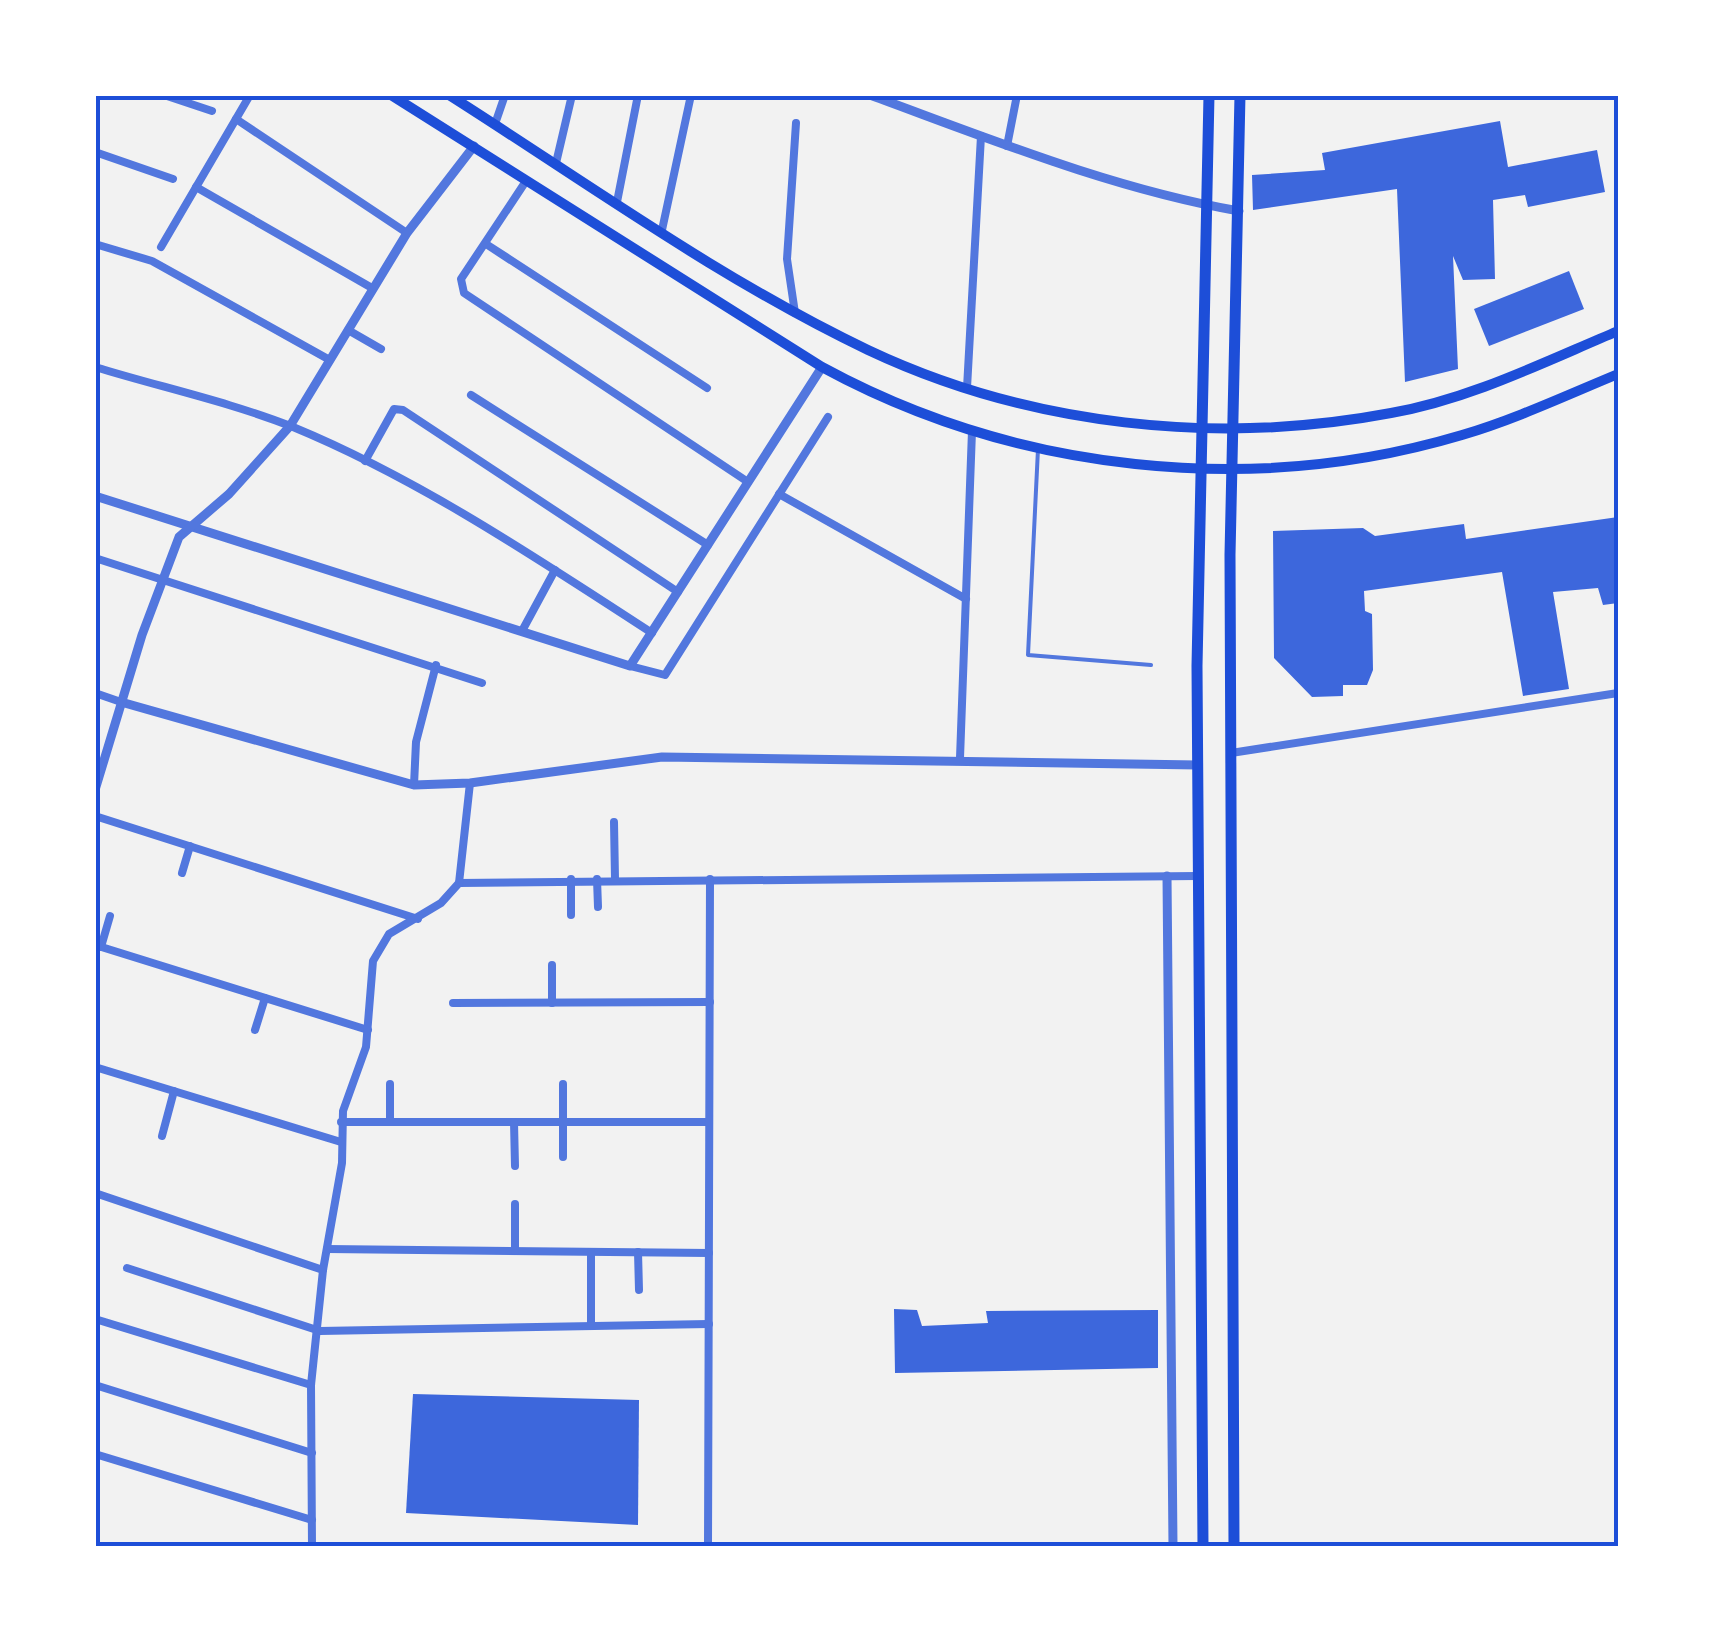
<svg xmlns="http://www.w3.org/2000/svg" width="1713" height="1642" font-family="'Source Sans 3',sans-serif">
  <rect width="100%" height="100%" fill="#f2f2f2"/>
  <g fill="#3d67dc">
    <polygon points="1500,121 1508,167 1597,150 1605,192 1528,207 1525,195 1493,200 1495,279 1463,280 1453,256 1458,369 1405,382 1397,189 1253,210 1252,175 1325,170 1322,153"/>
    <polygon points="1569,271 1584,309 1489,346 1474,309"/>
    <polygon points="1618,517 1618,603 1603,605 1598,588 1553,592 1569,689 1523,696 1502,572 1364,591 1365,611 1372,614 1373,670 1367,685 1343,685 1343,696 1312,697 1274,658 1273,531 1363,528 1375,536 1464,524 1466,539"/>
    <polygon points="894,1309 917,1310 922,1326 988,1323 986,1311 1158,1310 1158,1368 895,1373"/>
    <polygon points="413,1394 639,1400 638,1525 406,1513"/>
  </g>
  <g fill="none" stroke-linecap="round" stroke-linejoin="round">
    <polyline stroke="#5277de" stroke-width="4" points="1038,449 1028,655 1151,665"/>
    <g stroke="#5277de" stroke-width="8">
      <polyline points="164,95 212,111"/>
      <polyline points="236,119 407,233"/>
      <polyline points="495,124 505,95"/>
      <polyline points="1007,146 1017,95"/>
      <polyline points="95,152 173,179"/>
      <polyline points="556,163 572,95"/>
      <polyline points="526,181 461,279 464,293 748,482"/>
      <polyline points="196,187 372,288"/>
      <polyline points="617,202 638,95"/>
      <polyline points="662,230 691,95"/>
      <polyline points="95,244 152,261 328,359"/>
      <polyline points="486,244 707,388"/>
      <polyline points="161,247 250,95"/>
      <polyline points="795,313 787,259 796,123"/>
      <polyline points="348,330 381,349"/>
      <path d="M95,367C160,387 230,402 293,427C419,479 538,559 652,633"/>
      <polyline points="967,388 981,136"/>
      <polyline points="471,395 708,545"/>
      <polyline points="365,461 394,409 403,410 678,592"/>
      <polyline points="779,494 966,599"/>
      <polyline points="95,558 482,683"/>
      <polyline points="522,631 555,570"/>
      <polyline points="630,666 665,675 828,417"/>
      <polyline points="95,693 121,702"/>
      <polyline points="1231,753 1618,693"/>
      <polyline points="960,758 972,431"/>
      <polyline points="414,785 416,742 436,665"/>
      <polyline points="95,816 418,919"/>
      <polyline points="614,822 615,879"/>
      <polyline points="182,873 190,846"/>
      <polyline points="571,879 571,915"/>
      <polyline points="597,879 598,907"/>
      <polyline points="459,883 1197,876"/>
      <polyline points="95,945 368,1030"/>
      <polyline points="101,947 110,916"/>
      <polyline points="453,1003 710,1002"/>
      <polyline points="552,1003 552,965"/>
      <polyline points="255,1030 265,998"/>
      <polyline points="95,1067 341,1142"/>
      <polyline points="390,1084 390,1122"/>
      <polyline points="341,1122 709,1122"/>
      <polyline points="514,1122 515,1166"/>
      <polyline points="162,1136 174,1091"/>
      <polyline points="563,1157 563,1084"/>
      <polyline points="95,1193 323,1270"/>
      <polyline points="327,1249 709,1253"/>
      <polyline points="515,1251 515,1204"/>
      <polyline points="591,1252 591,1326"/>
      <polyline points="638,1252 639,1290"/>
      <polyline points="127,1268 320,1331 709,1324"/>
      <polyline points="95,1319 311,1385"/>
      <polyline points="95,1385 312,1453"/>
      <polyline points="95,1454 312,1520"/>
      <polyline points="312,1547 311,1385 323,1270 342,1163 343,1111 366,1047 373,961 389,934 441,903 459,883 470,783"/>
      <polyline points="708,1547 710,879"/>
    </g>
    <g stroke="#5277de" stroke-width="9">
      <path d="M870,95C990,139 1113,189 1239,211"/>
      <polyline points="95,496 630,666 822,367"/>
      <polyline points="121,702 414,785 470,783 662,757 1198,765"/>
      <polyline points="95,790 142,635 179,537 229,494 290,426 407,233 474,146"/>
      <polyline points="1167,876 1173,1547"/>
    </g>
    <g stroke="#1d4ed8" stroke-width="10">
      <path d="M391,95L822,367C1015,472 1251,498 1462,435C1516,419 1567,395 1618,374"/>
      <path d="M449,95C586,182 721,280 868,350C1029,426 1217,446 1391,413C1470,399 1544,362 1618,331"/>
    </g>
    <g stroke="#1d4ed8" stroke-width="11">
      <polyline points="1203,1547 1197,666 1209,95"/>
      <polyline points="1234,1547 1230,555 1240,95"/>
    </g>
  </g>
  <rect width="1713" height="1642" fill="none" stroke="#ffffff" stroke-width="195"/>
  <rect x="98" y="98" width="1518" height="1446" fill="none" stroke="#1d4ed8" stroke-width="4"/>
</svg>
